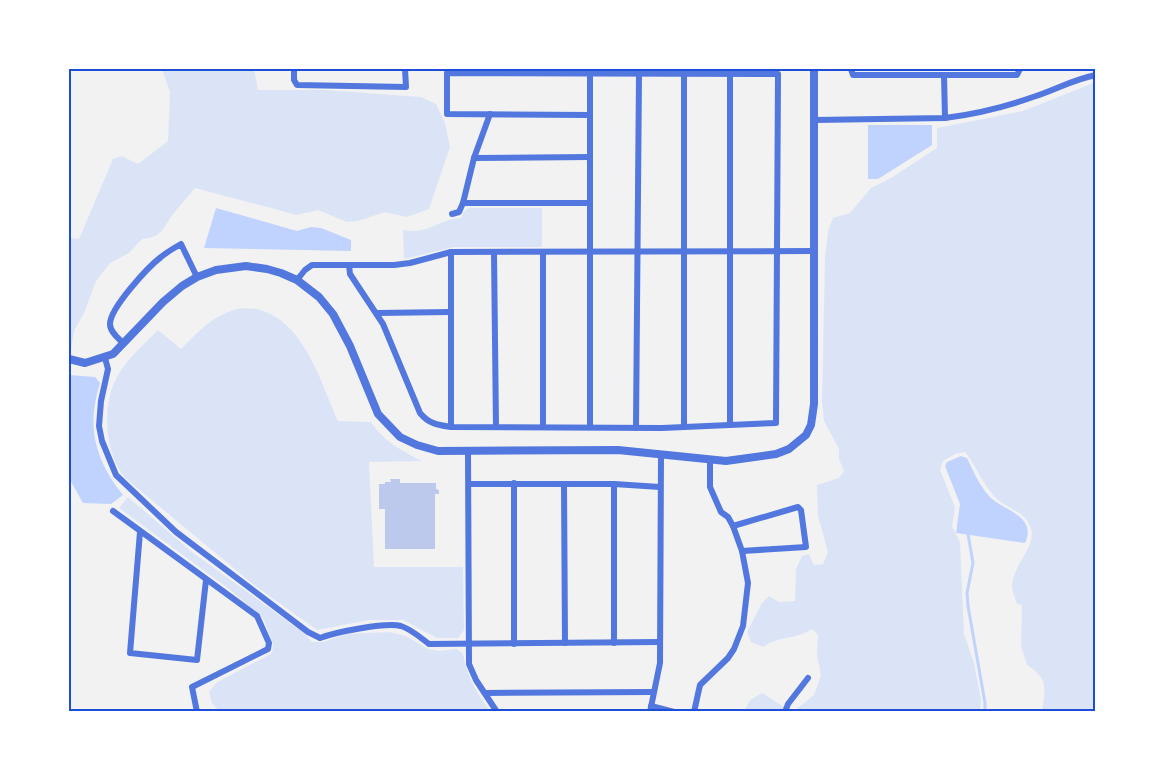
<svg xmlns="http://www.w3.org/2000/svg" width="1165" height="781" font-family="Jost,sans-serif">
  <rect width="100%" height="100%" fill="#f2f2f2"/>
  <g fill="#dbe4f7">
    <path d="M162,69H254L258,90H326L421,97L436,104L445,123L450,147L429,209L407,217L385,212L358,221L347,222L318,210L297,215L195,188C188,197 180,205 173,214C162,229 163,237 142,239L129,253L110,263L96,281L84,313L74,331L69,364V238L79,239L113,159L122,156L138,164L168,141L170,92Z"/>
    <path d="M1096,82V712H1042C1045,688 1049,679 1027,665L1021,646L1022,605L1017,604C1015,598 1012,591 1012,586C1012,566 1036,548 1031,529C1026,511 1009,510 997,499C983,486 977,467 965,452L955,454L943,461L940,470L955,507L952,526L960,542L964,634L974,663L981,700L980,712H793L814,695L821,675L817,656L818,635L812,629C797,639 779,636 763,647L751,642L747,632L762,603L769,596L779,602L795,601L796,569L802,556L809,554L814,565L823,564L828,552L818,516L817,485L839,478L844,471L839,459V449L824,421L822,402L825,258L828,231L833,218L850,213L871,188L891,178L937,148V128L1023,111Z"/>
    <path d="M469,208H542V247H454L404,259L403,230C430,235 437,219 461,218L463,212Z"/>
    <path d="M242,308C248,309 255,308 260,310C305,323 321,383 338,421L371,422C383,441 402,451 422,461L369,462L374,567H463L464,630L458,638H437L403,620H369L317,630L254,585L124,477C120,470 115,463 113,456C104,432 105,397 118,375C129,357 144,344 158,330L181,349C202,329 213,314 242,308Z"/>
    <path d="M128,497L192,552L304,633L312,642H323L347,634L389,632L406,636L428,649L439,651L457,649L463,654C468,679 476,692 491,712H220L212,703L209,692L216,683L272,653L273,644L263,618L229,589L119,508Z"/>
    <polygon points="762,693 792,712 744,712 750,700"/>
  </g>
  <g fill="#bfd3fe">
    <polygon points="868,125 932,125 932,145 878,179 868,179"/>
    <polygon points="216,208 297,231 311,227 321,228 351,240 351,251 204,248"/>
    <path d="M69,375L95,377L100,383C86,427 95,460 123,495L111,504L83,503L69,478Z"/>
    <path d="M961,456L967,458C973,470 979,485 989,496C1001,510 1038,515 1025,543L956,533L960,504L945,466L947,462Z"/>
  </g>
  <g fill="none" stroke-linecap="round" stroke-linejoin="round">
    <polyline stroke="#bfd3fe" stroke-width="3" points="968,534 973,563 967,593 968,606 985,703 985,712"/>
  </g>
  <polygon fill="#bdc9ec" points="390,479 400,479 400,483 436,483 436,489 439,490 439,494 435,494 435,549 385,549 385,509 379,509 379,484 385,484 385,482 391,482"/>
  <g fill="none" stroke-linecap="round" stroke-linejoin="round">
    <g stroke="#5277de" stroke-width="6">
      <polyline points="294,69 294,80 297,85 406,87 405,69"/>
      <polyline points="851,69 853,75 1017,75 1020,69"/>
      <polyline points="684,74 684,426"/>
      <polyline points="944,75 945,118"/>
      <path d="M814,120L945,118C975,114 1005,107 1033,97C1055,90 1074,79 1096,75"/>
      <polyline points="474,158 590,157"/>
      <polyline points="463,203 590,203"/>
      <polyline points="452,214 459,212 463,203 474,158 490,114"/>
      <polyline points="494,252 496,427"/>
      <polyline points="543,252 543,427"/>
      <path d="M349,265L350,274L383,324L420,413C429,424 438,425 451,427L662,428L776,423L778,74L447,73V114L589,115"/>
      <polyline points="297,280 305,270 312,265 394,265 410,263 451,252 814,251"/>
      <polyline points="377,313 450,312"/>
      <path d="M123,343C118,338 110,332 110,324C110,308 148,267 161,257C167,252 174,248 181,244L197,277"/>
      <path d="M105,358L108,369L101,401L99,426L102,441L116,475L176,532L308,632L320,638C336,632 386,622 401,626C411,629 421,638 429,644L660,642"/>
      <polyline points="730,425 730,74"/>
      <polyline points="451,427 451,252"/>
      <polyline points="590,427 590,70"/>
      <polyline points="636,428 639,74"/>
      <polyline points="468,452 469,664 476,680 497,712"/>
      <polyline points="514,483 514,644"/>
      <polyline points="469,484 614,484 660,487"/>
      <polyline points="564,484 565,643"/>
      <polyline points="113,511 257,616 269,643 268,649 192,687 197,712"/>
      <polyline points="733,526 798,507 801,510 806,547 742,551"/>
      <polyline points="140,532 130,653 197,660 206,580"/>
      <polyline points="614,643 614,484"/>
      <polyline points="485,693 653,692"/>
      <polyline points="651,706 674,712"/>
      <polyline points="650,712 660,663 661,455"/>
      <polyline points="694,712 700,685 728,658 734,649 743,626 748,583 742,551 733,526 728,517 721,512 710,487 710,461"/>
      <polyline points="785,712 788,704 808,678"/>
    </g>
    <polyline stroke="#5277de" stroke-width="8" points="69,359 85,363 113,354 163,302 182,286 197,277 216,270 246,266 267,269 281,273 297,280 319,297 333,314 350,346 378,414 400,437 417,445 438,451 618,450 726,461 776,454 789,449 806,435 811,425 814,404 814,69"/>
  </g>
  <rect width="1165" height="781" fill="none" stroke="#ffffff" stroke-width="141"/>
  <rect x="70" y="70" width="1024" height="640" fill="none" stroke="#1d4ed8" stroke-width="2"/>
</svg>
